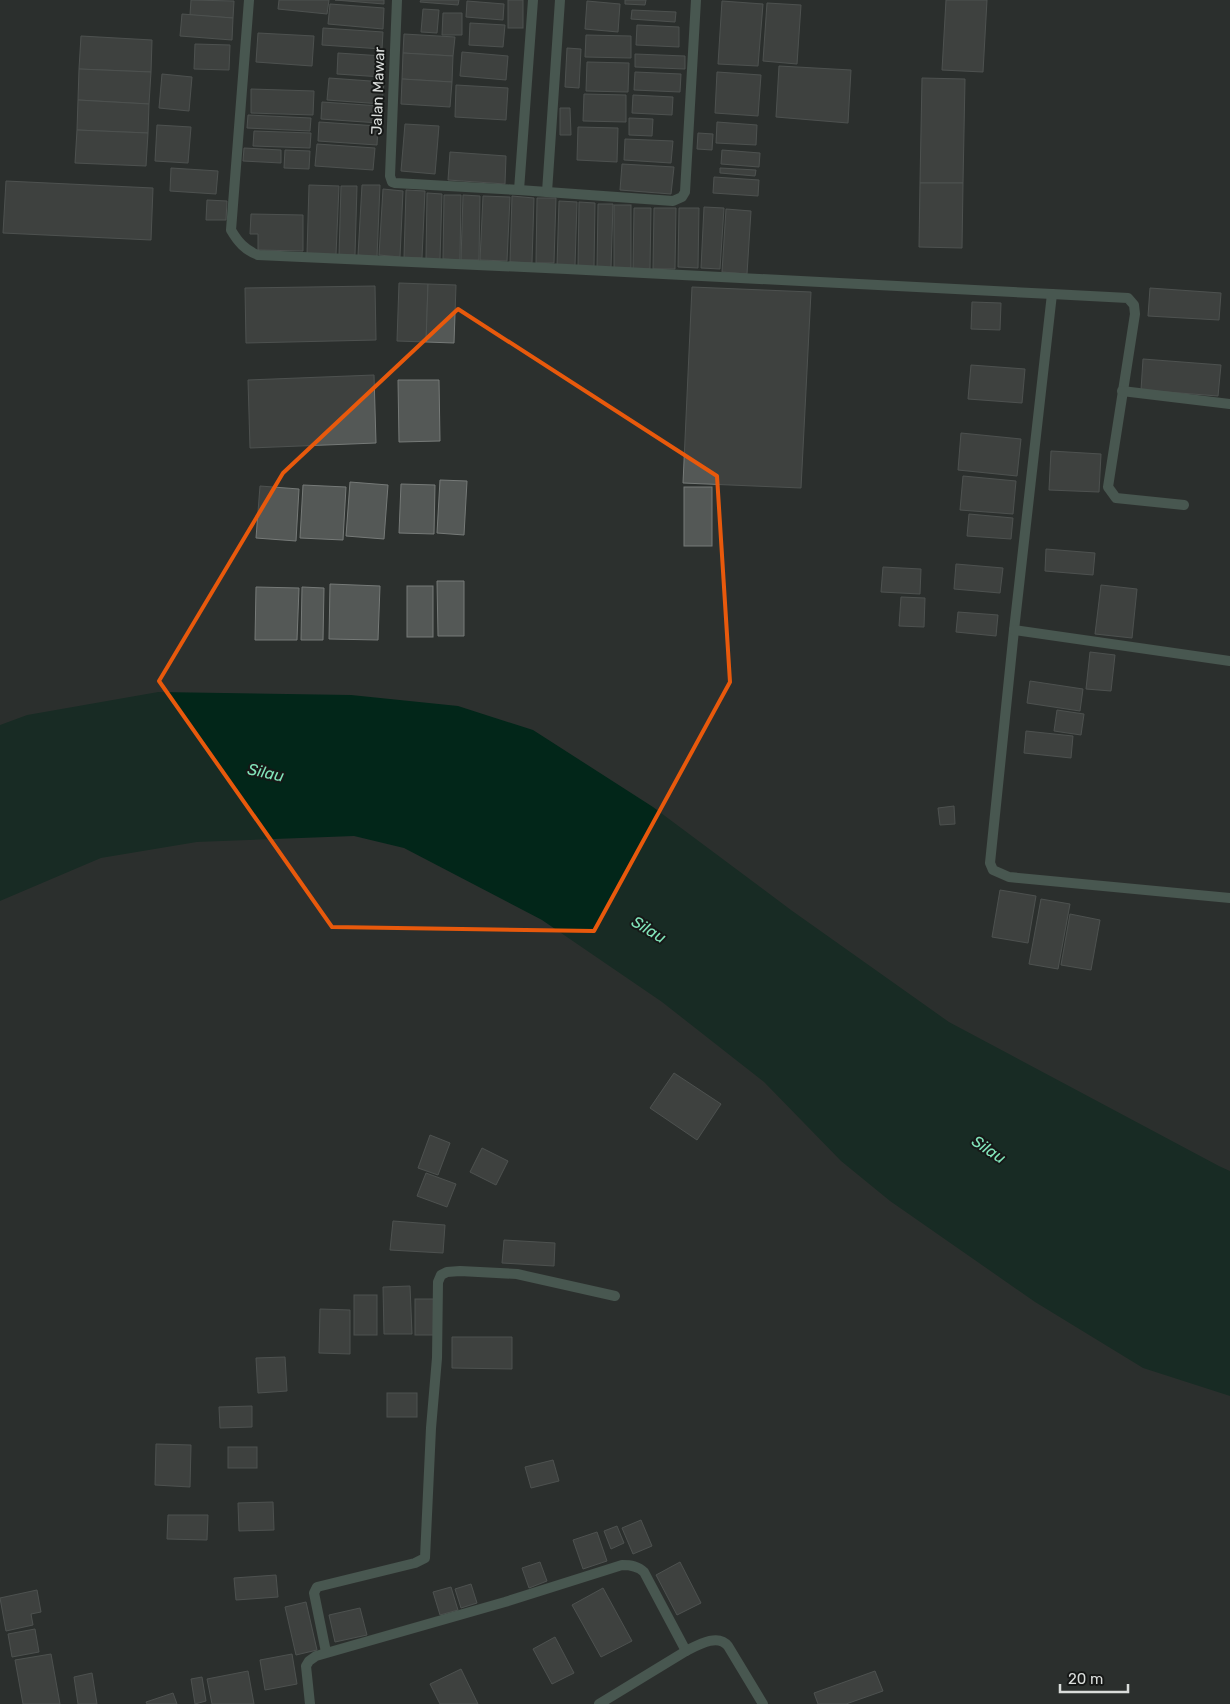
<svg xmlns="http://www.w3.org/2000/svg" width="1230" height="1704" font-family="Rubik,sans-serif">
  <rect width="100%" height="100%" fill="#2c302e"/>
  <polygon fill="#022619" points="158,692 351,695 458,706 533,730 653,807 791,910 949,1022 1219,1166 1230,1171 1230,1396 1143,1368 1035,1302 890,1201 841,1161 764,1082 662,1002 542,920 404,848 354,836 197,842 101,858 0,901 0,725 27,715"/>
  <g fill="#545856" stroke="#767a78">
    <polygon points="191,0 234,1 233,18 190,15"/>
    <polygon points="279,0 329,0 327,14 278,9"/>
    <polygon points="335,0 384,0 384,4"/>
    <polygon points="421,0 459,0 458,5 420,2"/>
    <rect x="508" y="0" width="15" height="28"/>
    <polygon points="625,0 646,0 645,5 625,4"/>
    <polygon points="946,0 987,0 983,72 942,70"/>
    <polygon points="467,1 504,4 503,20 466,17"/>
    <polygon points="587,1 620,4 618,32 585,29"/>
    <polygon points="722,1 763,4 758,66 718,64"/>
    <polygon points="767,3 801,5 797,64 763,61"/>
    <polygon points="330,4 384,8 383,29 328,24"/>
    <polygon points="423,9 439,10 437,33 421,32"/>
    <polygon points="632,10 676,12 675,22 631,19"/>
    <polygon points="443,13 462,13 462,35 442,35"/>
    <polygon points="182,14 233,18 232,40 180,36"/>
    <polygon points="470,23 505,25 503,47 469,45"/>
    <polygon points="637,25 679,27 679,47 636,45"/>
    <polygon points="323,28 383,32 382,49 322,45"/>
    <polygon points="258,33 314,36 312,66 256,62"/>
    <polygon points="404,34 455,37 453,56 403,53"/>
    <polygon points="586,35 631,36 631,58 585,57"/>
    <polygon points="81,36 152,40 151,72 79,69"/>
    <polygon points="195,44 230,45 229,70 194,69"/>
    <polygon points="567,48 581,49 579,88 565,87"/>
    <polygon points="462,52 508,56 506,80 460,76"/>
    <polygon points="338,53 383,56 382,77 337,74"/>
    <polygon points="403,53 453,56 452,82 402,79"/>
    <polygon points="635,54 685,56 685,69 635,67"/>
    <polygon points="587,62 629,63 628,92 586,91"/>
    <polygon points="779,66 851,70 848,123 776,117"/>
    <polygon points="79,69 151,72 149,104 78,100"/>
    <polygon points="635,72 681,74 680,92 634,90"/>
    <polygon points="717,72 761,75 758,116 715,113"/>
    <polygon points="162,74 192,77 189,111 159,108"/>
    <polygon points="329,78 384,82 382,104 327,100"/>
    <polygon points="922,78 965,79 963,183 920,183"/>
    <polygon points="402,79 452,82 450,107 401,104"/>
    <polygon points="456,85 508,88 506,120 455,117"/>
    <polygon points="251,89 314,91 313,115 251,113"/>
    <polygon points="584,94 626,95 626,122 583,121"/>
    <polygon points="633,95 673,97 672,115 632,113"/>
    <polygon points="78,100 149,104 148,133 77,130"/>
    <polygon points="322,102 380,106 379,123 321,119"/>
    <polygon points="560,108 570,108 571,135 560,135"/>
    <polygon points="248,115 311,118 310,131 247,128"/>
    <polygon points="629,118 653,119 652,136 629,135"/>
    <polygon points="319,122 378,126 377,145 318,141"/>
    <polygon points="717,122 757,125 756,145 716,143"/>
    <polygon points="405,124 439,126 435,174 401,171"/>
    <polygon points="157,125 191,127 188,163 155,161"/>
    <polygon points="578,127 618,128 617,162 577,160"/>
    <polygon points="77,130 148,133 146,166 75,163"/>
    <polygon points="254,131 311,133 310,148 253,146"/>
    <polygon points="698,133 713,134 712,150 697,149"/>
    <polygon points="625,139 673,141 671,163 624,160"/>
    <polygon points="317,144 375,148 373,170 315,166"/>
    <polygon points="244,148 281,150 281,163 243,161"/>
    <polygon points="285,150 310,151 309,169 284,168"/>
    <polygon points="722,150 760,153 759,167 721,164"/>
    <polygon points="450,152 506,156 505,184 448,180"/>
    <polygon points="622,164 674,167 671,194 620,190"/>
    <polygon points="171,168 218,171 216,194 170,191"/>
    <polygon points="720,168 756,170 755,176 720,173"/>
    <polygon points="714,177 759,180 758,196 713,193"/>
    <polygon points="6,181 153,188 151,240 3,233"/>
    <polygon points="920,183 963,183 962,248 919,247"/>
    <polygon points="309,185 339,186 336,255 307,254"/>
    <polygon points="362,185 380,185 377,257 358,255"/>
    <polygon points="341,186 357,186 355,255 339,255"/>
    <polygon points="383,189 403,191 400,257 379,255"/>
    <polygon points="406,190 425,191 422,258 404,258"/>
    <polygon points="427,193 442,194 440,260 426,259"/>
    <polygon points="444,195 461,195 460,260 443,259"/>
    <polygon points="463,195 480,196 479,260 461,260"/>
    <polygon points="483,196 510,197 507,261 480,260"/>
    <polygon points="512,196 534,198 532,263 510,262"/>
    <polygon points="537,198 556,198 554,263 536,263"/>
    <polygon points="207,200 227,201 226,220 206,220"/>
    <polygon points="559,201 577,202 575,266 557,266"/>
    <polygon points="579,202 595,203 594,267 578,266"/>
    <polygon points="598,204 613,204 611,268 597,268"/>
    <rect x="614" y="205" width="17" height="63"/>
    <polygon points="704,207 724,208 720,269 701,268"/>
    <polygon points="634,208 651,208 650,269 633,269"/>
    <polygon points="654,208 676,208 675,269 653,269"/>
    <polygon points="679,208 699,208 698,268 678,267"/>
    <polygon points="726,209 751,211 747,274 722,272"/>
    <polygon points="251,214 303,215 303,251 258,250 258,234 250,234"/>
    <polygon points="399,283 428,284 426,342 397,341"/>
    <polygon points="428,284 456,285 454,343 426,342"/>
    <polygon points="375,286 376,340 246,343 245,288"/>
    <polygon points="692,287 811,292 801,488 683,483"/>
    <polygon points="1150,288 1221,293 1219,320 1148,316"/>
    <polygon points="972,302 1001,303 1000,330 971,329"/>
    <polygon points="1143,359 1221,365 1218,396 1141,390"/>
    <polygon points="971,365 1025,369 1022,403 968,399"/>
    <polygon points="374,375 376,443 250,448 248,380"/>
    <polygon points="398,380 439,380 440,441 399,442"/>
    <polygon points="961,433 1021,439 1017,476 958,470"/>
    <polygon points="1051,451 1101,454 1099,492 1049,490"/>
    <polygon points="963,476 1016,481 1013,514 960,510"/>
    <polygon points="440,480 467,481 464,535 437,533"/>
    <polygon points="350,482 388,485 384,539 346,536"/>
    <polygon points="401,484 435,485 434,534 399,533"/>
    <polygon points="303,485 346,487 343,540 300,538"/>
    <polygon points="260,486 299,489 296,541 256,538"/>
    <rect x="684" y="487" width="28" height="59"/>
    <polygon points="969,514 1013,518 1011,539 967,536"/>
    <polygon points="1046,549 1095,553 1093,575 1045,571"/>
    <polygon points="956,564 1003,568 1000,593 954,589"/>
    <polygon points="883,567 921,569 920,594 881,592"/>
    <polygon points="437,581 464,581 464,636 438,636"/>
    <polygon points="330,584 380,586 378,640 329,639"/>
    <polygon points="1101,585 1137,589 1132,638 1095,634"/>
    <rect x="407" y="586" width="26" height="51"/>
    <polygon points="256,587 299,588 297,640 255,640"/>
    <polygon points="302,587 324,588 323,640 301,640"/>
    <polygon points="901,597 925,598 924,627 899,626"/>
    <polygon points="958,612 998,615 996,636 956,632"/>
    <polygon points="1090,652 1115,655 1111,691 1086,689"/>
    <polygon points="1030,681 1083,689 1080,711 1027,703"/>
    <polygon points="1057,710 1084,714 1081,735 1054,731"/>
    <polygon points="1026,731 1073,736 1071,758 1024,753"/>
    <polygon points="954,806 955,824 940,825 938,808"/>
    <polygon points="1000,890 1036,896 1028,943 992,937"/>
    <polygon points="1041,899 1070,904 1058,969 1029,964"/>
    <polygon points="1070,914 1100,920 1091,970 1061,965"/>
    <polygon points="674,1073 721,1104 697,1140 650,1108"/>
    <polygon points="430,1135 450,1143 438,1175 418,1168"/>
    <polygon points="482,1148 508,1161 496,1185 470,1172"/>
    <polygon points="426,1173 456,1184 447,1207 417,1196"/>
    <polygon points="393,1221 445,1225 443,1253 390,1250"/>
    <polygon points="504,1240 555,1243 554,1266 502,1263"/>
    <polygon points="410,1286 412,1334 384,1334 383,1287"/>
    <rect x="354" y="1295" width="23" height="40"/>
    <rect x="415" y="1299" width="20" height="36"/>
    <polygon points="320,1309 350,1310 350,1354 319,1353"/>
    <polygon points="452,1337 512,1337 512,1369 452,1368"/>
    <polygon points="285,1357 287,1391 258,1393 256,1358"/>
    <rect x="387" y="1393" width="30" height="24"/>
    <polygon points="252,1406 252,1427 220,1428 219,1407"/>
    <polygon points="156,1444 191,1445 190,1487 155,1485"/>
    <rect x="228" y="1447" width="29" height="21"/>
    <polygon points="553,1460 559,1481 531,1488 525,1467"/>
    <polygon points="273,1502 274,1530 239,1531 238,1503"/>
    <polygon points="168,1515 208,1515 207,1540 167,1539"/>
    <polygon points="641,1520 652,1546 633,1554 622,1528"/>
    <polygon points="617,1526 624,1543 611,1549 604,1531"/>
    <polygon points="597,1532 607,1561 583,1569 573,1540"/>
    <polygon points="540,1562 547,1581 529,1588 522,1568"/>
    <polygon points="680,1562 701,1603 677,1615 656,1575"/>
    <polygon points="276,1575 278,1597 236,1600 234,1578"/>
    <polygon points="471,1584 477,1603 461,1608 455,1589"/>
    <polygon points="451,1587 458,1610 440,1615 433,1592"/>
    <polygon points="603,1588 632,1641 601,1657 572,1605"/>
    <polygon points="37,1590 41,1612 31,1614 33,1625 6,1631 0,1598"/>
    <polygon points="306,1602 317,1650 296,1655 285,1607"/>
    <polygon points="360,1608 367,1635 335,1642 329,1615"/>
    <polygon points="35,1629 39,1652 12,1657 8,1634"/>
    <polygon points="555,1637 574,1673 552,1684 533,1649"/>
    <polygon points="51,1654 60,1704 23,1704 15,1660"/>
    <polygon points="292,1654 297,1684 265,1690 260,1660"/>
    <polygon points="461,1669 478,1704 440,1704 430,1684"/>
    <polygon points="248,1671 254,1704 212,1704 207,1679"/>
    <polygon points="875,1671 883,1691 846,1704 818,1704 814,1693"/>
    <polygon points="92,1673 97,1704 78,1704 74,1677"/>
    <polygon points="202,1677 206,1701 195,1704 191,1679"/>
    <polygon points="173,1693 177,1704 147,1704 146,1702"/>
  </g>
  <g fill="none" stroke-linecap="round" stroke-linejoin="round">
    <g stroke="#6c877a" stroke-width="10">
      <path d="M249,0L231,230C238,242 245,250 258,255L567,269L1052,294L1014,630L990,863L993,870L1009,877L1230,898"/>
      <polyline points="397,0 390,176 392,182 395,183 519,190 673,201 682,197 685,192 696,0"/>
      <polyline points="519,190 533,0"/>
      <polyline points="547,192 560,0"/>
      <polyline points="1052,294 1128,298 1134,305 1135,314 1108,487 1116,498 1184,505"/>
      <polyline points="1122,391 1230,404"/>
      <polyline points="1014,630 1230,661"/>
      <polyline points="326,1652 314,1593 317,1587 415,1563 425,1558 431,1428 437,1358 438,1282 441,1275 447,1272 460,1271 517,1274 615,1296"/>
      <path d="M310,1704L306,1666L309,1661L316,1656L505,1602L622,1565C631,1565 638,1566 644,1572L686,1651"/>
      <path d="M599,1704L686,1651C698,1645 718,1633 728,1646L763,1704"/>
    </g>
  </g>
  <path d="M0 0H1230V1704H0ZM458,309L717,476L730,682L594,931L332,927L159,681L283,473Z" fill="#2c302e" fill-opacity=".55" fill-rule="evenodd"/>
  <path fill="none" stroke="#e8590c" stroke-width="4" stroke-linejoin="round" d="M458,309L717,476L730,682L594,931L332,927L159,681L283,473Z"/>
  <g text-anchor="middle" stroke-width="4" stroke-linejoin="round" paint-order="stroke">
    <g font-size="15" fill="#dadddb" stroke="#161817">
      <text transform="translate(378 91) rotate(-88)" y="5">Jalan Mawar</text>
    </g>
    <g font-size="16" font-style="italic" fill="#82e4ba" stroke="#161817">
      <text transform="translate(266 772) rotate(12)" y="6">Silau</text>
      <text transform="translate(649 929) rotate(31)" y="6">Silau</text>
      <text transform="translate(989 1149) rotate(34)" y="6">Silau</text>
    </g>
  </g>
  <path d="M1060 1684v8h68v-8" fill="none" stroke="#dadddb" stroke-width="2.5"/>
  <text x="1068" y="1684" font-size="15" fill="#dadddb" stroke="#161817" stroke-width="4" paint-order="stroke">20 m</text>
</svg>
